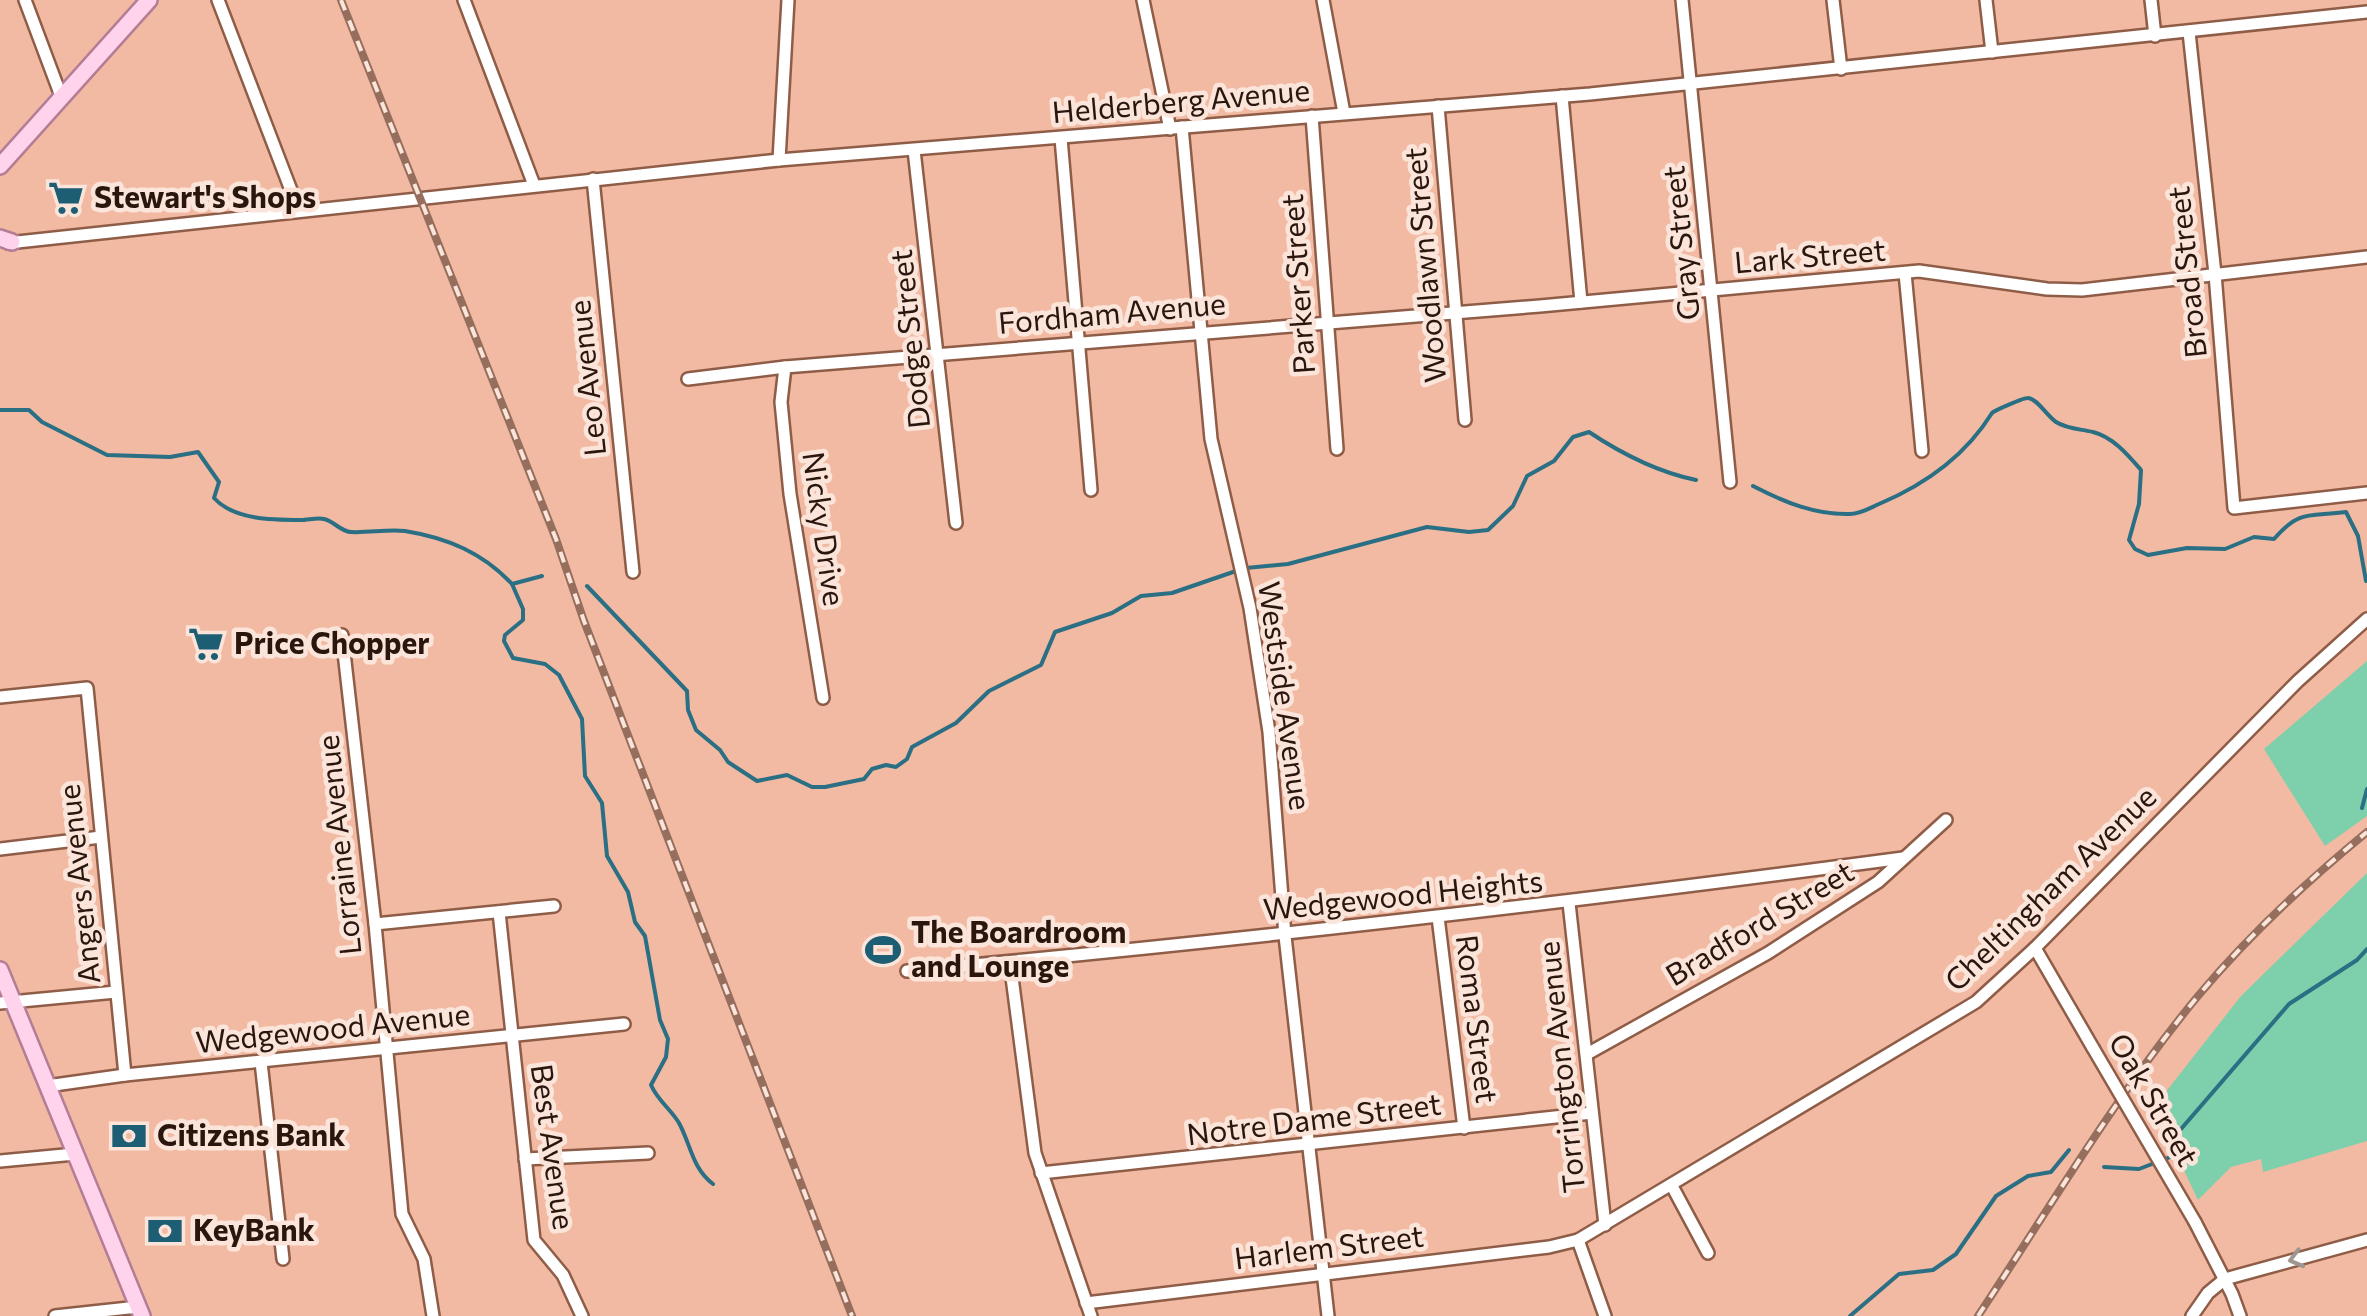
<svg xmlns="http://www.w3.org/2000/svg" width="2367" height="1316" font-family="Commissioner,sans-serif">
  <rect width="100%" height="100%" fill="#f2baa2"/>
  <g fill="#7ecfab">
    <polygon points="2367,661 2367,816 2325,846 2264,749"/>
    <polygon points="2367,873 2367,1141 2263,1172 2261,1159 2231,1167 2198,1200 2154,1107 2241,996"/>
  </g>
  <g fill="none" stroke-linecap="round" stroke-linejoin="round">
    <g stroke="#2a6f84" stroke-width="4">
      <path d="M0,410H29L42,422L107,455L170,457L198,452L219,482L214,498C234,520 273,520 301,520C308,520 318,517 324,519C334,521 341,532 351,532C368,533 388,529 405,531C448,538 483,553 512,584L542,576"/>
      <path d="M1753,486C1784,502 1815,515 1850,514C1860,514 1870,508 1879,504C1924,485 1966,455 1992,413C1995,410 2024,398 2027,398C2036,397 2047,416 2056,422C2067,429 2080,429 2093,432C2113,437 2128,455 2141,470L2139,504L2129,540L2135,549L2148,555L2187,548L2225,549L2254,537L2274,539C2300,509 2309,517 2346,512L2358,536L2366,581"/>
      <path d="M1246,568L1288,564L1427,527L1469,532L1488,530L1513,506L1527,476L1554,461L1573,437L1589,432C1622,454 1657,472 1696,480"/>
      <path d="M512,584L523,609V620L505,635L504,641L513,658L545,664L559,675L582,719L585,776L602,803L607,856L628,892L635,922L645,936L660,1020L668,1039L666,1057L651,1085C658,1101 670,1108 679,1123C691,1145 692,1168 713,1184"/>
      <polyline points="587,586 687,691 688,710 696,730 720,750 728,762 757,781 787,775 812,787 825,787 864,779 872,769 886,765 896,767 907,759 912,747 956,723 989,691 1041,665 1055,632 1112,613 1141,596 1172,593 1236,571"/>
      <polyline points="2362,808 2367,789"/>
      <polyline points="2104,1167 2139,1169 2173,1156 2175,1136 2289,1004 2357,960 2367,949"/>
      <polyline points="1850,1316 1899,1274 1933,1270 1956,1254 1996,1196 2028,1176 2051,1172 2069,1150"/>
    </g>
    <defs>
      <g id="minor">
        <polyline points="25,0 61,96"/>
        <polyline points="218,0 299,211"/>
        <polyline points="464,0 534,185"/>
        <polyline points="1143,0 1170,129"/>
        <polyline points="1323,0 1344,113"/>
        <polyline points="1682,0 1730,482"/>
        <polyline points="1833,0 1841,69"/>
        <polyline points="1986,0 1992,52"/>
        <polyline points="2151,0 2155,36"/>
        <polyline points="2189,32 2215,274 2234,508 2367,493"/>
        <polyline points="1562,96 1581,302"/>
        <polyline points="1438,106 1465,420"/>
        <polyline points="1312,116 1337,449"/>
        <polyline points="1182,127 1211,439 1250,608 1269,732 1285,936 1328,1316"/>
        <polyline points="1061,138 1091,490"/>
        <polyline points="914,150 956,523"/>
        <polyline points="779,160 788,0"/>
        <polyline points="593,179 633,572"/>
        <polyline points="8,243 779,160 1590,94 2367,12"/>
        <polyline points="1905,273 1922,451"/>
        <polyline points="785,367 781,402 790,494 823,698"/>
        <polyline points="688,379 785,367 1540,306 1919,271 2047,289 2082,290 2367,257"/>
        <polyline points="342,635 375,924 402,1214 424,1259 433,1316"/>
        <polyline points="0,697 87,688 125,1075"/>
        <polyline points="0,849 101,837"/>
        <polyline points="1569,903 1605,1225"/>
        <polyline points="499,912 534,1240 563,1275 582,1316"/>
        <polyline points="1438,917 1464,1128"/>
        <polyline points="375,924 554,906"/>
        <polyline points="2035,948 2093,1048"/>
        <polyline points="1010,962 1035,1153 1091,1316"/>
        <path d="M907,971C1240,941 1572,902 1903,858"/>
        <polyline points="0,1003 116,992"/>
        <polyline points="1587,1054 1768,953 1878,882 1946,820"/>
        <polyline points="261,1062 283,1259"/>
        <polyline points="47,1086 125,1075 624,1024"/>
        <polyline points="525,1159 648,1153"/>
        <polyline points="0,1161 75,1154"/>
        <polyline points="1041,1173 1592,1113"/>
        <polyline points="1672,1186 1708,1253"/>
        <polyline points="2195,1222 2232,1294 2240,1316"/>
        <polyline points="1578,1240 1605,1316"/>
        <polyline points="1086,1303 1549,1247 1578,1240 1976,1002 2035,948 2298,681 2367,619"/>
        <polyline points="55,1316 138,1307"/>
        <polyline points="2192,1316 2208,1293 2225,1279 2367,1240"/>
      </g>
      <g id="major">
        <polyline points="0,166 149,0"/>
        <polyline points="0,238 12,242"/>
        <polyline points="0,970 142,1316"/>
      </g>
    </defs>
    <use href="#minor" stroke="#8f5d47" stroke-width="16"/>
    <use href="#major" stroke="#b37d95" stroke-width="20"/>
    <use href="#minor" stroke="#fff" stroke-width="11"/>
    <use href="#major" stroke="#fed3eb" stroke-width="15"/>
    <defs>
      <g id="rail">
        <polyline points="341,0 556,539 584,621 852,1316"/>
        <path d="M1978,1316C2049,1209 2116,1095 2198,996C2249,935 2306,882 2367,832"/>
      </g>
    </defs>
    <use href="#rail" stroke="#966e5d" stroke-width="8"/>
    <use href="#rail" stroke="#fbe4da" stroke-width="4" stroke-dasharray="11" stroke-linecap="butt"/>
    <defs>
      <polyline id="minor-bridge" points="2093,1048 2195,1222"/>
    </defs>
    <use href="#minor-bridge" stroke="#8f5d47" stroke-width="16" stroke-linecap="butt"/>
    <use href="#minor-bridge" stroke="#fff" stroke-width="11"/>
  </g>
  <defs><path id="oneway-chevron" d="M-2-3.5L2.5 0L-2 3.5" fill="none" stroke-width="1.6" stroke-linecap="round" stroke-linejoin="round" transform="scale(2.5)"/></defs>
  <use stroke="#9f9692" href="#oneway-chevron" transform="translate(2296 1259) rotate(165)"/>
  <defs>
    <symbol id="supermarket-bare" viewBox="-9 -9 18 18"><path d="M-6-5.5h2.5l.6 2H6L4.5 2H-2.5L-4.4-4H-6ZM-1.5 3.2a1.3 1.3 0 1 0 .1 0ZM3 3.2a1.3 1.3 0 1 0 .1 0Z" fill="#1e5e74" stroke="#fbe4da" stroke-width="2.5" paint-order="stroke"/></symbol>
    <symbol id="stadium-bare" viewBox="-9 -9 18 18"><path d="M0-5a6.5 5 0 1 0 0 10a6.5 5 0 1 0 0-10ZM-3.5-1.8h7v3.6h-7Z" fill="#1e5e74" stroke="#fbe4da" stroke-width="2.5" paint-order="stroke"/></symbol>
    <symbol id="bank-bare" viewBox="-9 -9 18 18"><path d="M-6-4H6V4H-6ZM0-2.3a2.3 2.3 0 1 0 0 4.6a2.3 2.3 0 1 0 0-4.6Z" fill="#1e5e74" stroke="#fbe4da" stroke-width="2.5" paint-order="stroke"/></symbol>
  </defs>
  <g fill-rule="evenodd">
    <use href="#supermarket-bare" x="41" y="173" width="50" height="50"/>
    <use href="#supermarket-bare" x="181" y="619" width="50" height="50"/>
    <use href="#stadium-bare" x="858" y="925" width="50" height="50"/>
    <use href="#bank-bare" x="104" y="1111" width="50" height="50"/>
    <use href="#bank-bare" x="140" y="1206" width="50" height="50"/>
  </g>
  <g text-anchor="middle" stroke-width="9" stroke-linejoin="round" paint-order="stroke">
    <g font-size="30" fill="#2a160d" stroke="#fbe4da">
      <text transform="translate(1181 102) rotate(-5)" y="10">Helderberg Avenue</text>
      <text transform="translate(1682 243) rotate(-96)" y="10">Gray Street</text>
      <text transform="translate(1810 257) rotate(-5)" y="10">Lark Street</text>
      <text transform="translate(1426 265) rotate(-95)" y="10">Woodlawn Street</text>
      <text transform="translate(2188 272) rotate(-96)" y="10">Broad Street</text>
      <text transform="translate(1299 284) rotate(-94)" y="10">Parker Street</text>
      <text transform="translate(1112 314) rotate(-5)" y="10">Fordham Avenue</text>
      <text transform="translate(911 339) rotate(-96)" y="10">Dodge Street</text>
      <text transform="translate(588 378) rotate(-96)" y="10">Leo Avenue</text>
      <text transform="translate(823 529) rotate(82)" y="10">Nicky Drive</text>
      <text transform="translate(1284 696) rotate(82)" y="10">Westside Avenue</text>
      <text transform="translate(340 845) rotate(-96)" y="10">Lorraine Avenue</text>
      <text transform="translate(80 884) rotate(-96)" y="10">Angers Avenue</text>
      <text transform="translate(2051 889) rotate(-44)" y="10">Cheltingham Avenue</text>
      <text transform="translate(1403 896) rotate(-6)" y="10">Wedgewood Heights</text>
      <text transform="translate(1760 924) rotate(-31)" y="10">Bradford Street</text>
      <text transform="translate(1476 1019) rotate(83)" y="10">Roma Street</text>
      <text transform="translate(333 1029) rotate(-6)" y="10">Wedgewood Avenue</text>
      <text transform="translate(1562 1067) rotate(-96)" y="10">Torrington Avenue</text>
      <text transform="translate(2153 1100) rotate(60)" y="10">Oak Street</text>
      <text transform="translate(1314 1120) rotate(-7)" y="10">Notre Dame Street</text>
      <text transform="translate(552 1147) rotate(82)" y="10">Best Avenue</text>
      <text transform="translate(1329 1248) rotate(-7)" y="10">Harlem Street</text>
    </g>
    <g font-size="30" font-weight="bold" fill="#2a160d" stroke="#fbe4da" text-anchor="start">
      <text x="94" y="208">Stewart's Shops</text>
      <text x="234" y="654">Price Chopper</text>
      <text x="911" y="943">The Boardroom<tspan x="911" dy="34">and Lounge</tspan></text>
      <text x="157" y="1146">Citizens Bank</text>
      <text x="193" y="1241">KeyBank</text>
    </g>
  </g>
</svg>
